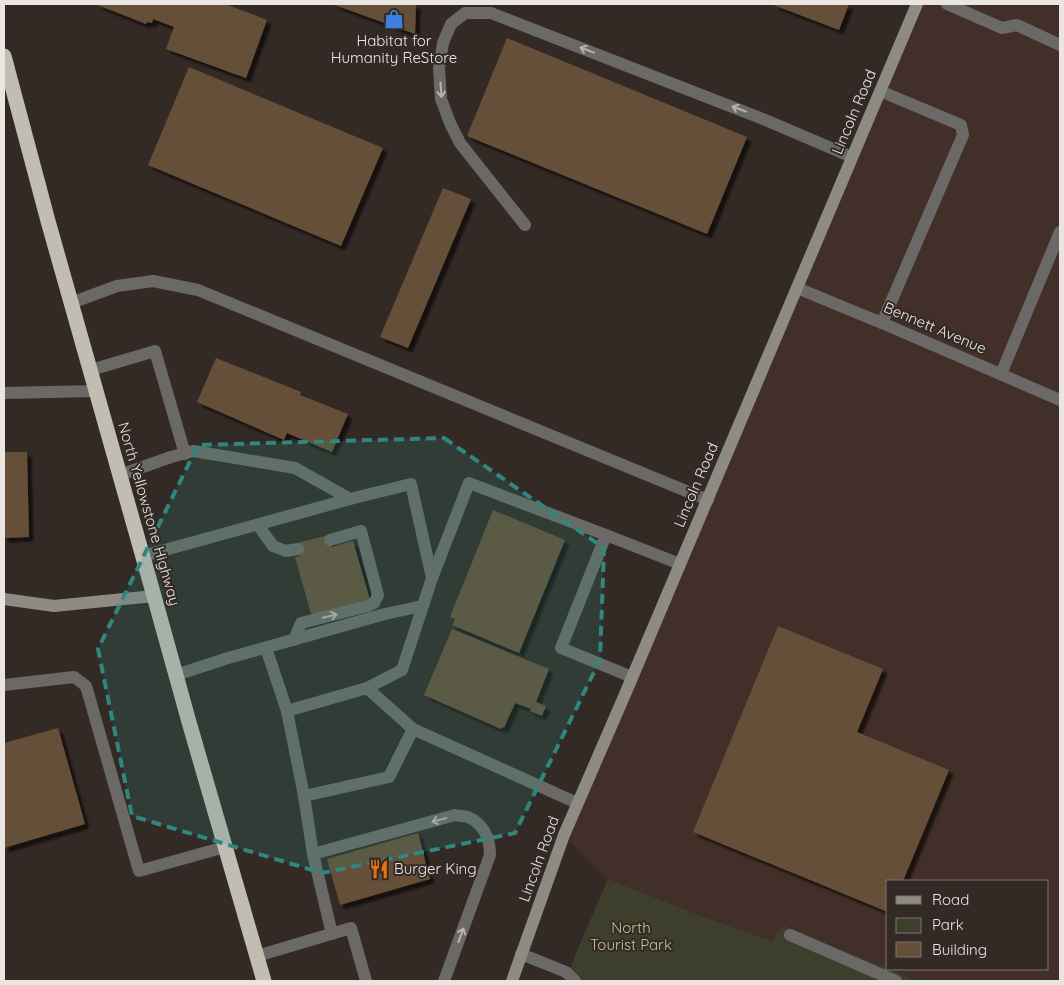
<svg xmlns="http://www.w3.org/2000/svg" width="1064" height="985" font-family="Quicksand,sans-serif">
  <defs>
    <filter id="shadow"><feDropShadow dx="4.5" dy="4.5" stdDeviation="1" flood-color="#0009"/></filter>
  </defs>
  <rect width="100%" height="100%" fill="#332a26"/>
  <path fill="#422f29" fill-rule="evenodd" d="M917,4H1060V981H918L783,925L772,941L699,915L608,879L564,835ZM888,881H1048V969H888Z"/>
  <polygon fill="#3d3e2c" points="608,879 699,915 772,941 783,925 918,981 566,981 576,953"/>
  <g fill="#655037" filter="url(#shadow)">
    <polygon points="95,4 225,4 267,20 246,78 166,49 174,27 153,19 152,23 147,22 146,24"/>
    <polygon points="332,4 416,4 415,34"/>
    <polygon points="771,4 849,4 839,30"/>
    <polygon points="507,38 747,137 707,234 467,136"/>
    <polygon points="189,67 383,148 341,246 148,165"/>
    <polygon points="443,188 471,199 408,348 380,337"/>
    <polygon points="216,358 301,392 300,395 348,414 332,452 287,433 284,440 197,402"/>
    <polygon points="4,452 27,452 29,537 4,538"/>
    <polygon points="493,510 565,540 519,653 452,625 455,619 450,617"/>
    <polygon points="329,535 332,547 353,541 370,600 312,617 295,557 300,556 297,543"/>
    <polygon points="778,626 883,669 857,732 949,770 903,881 888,881 888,912 693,832"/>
    <polygon points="452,629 549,669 536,702 546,706 542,716 530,711 531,709 515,703 504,728 502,727 501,729 424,695"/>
    <polygon points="58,728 85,824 4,848 4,743"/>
    <polygon points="418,833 430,879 340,905 327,859"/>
  </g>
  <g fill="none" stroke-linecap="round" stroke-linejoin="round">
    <g stroke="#6b6965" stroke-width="12">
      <polyline points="947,4 1002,28 1017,25 1060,45"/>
      <polyline points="880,91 961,125 963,135 882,323"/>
      <polyline points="525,225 460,143 450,123 441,99 439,68 443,43 451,24 465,13 491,13 763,119 852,157"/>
      <polyline points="71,303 117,286 153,281 198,290 708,500"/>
      <polyline points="91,370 155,351 185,454"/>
      <polyline points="1001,374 1060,232"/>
      <polyline points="4,393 96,391"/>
      <polyline points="120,475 171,457 193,451 295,468 350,499"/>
      <polyline points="258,525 273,546 286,551 298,549"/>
      <polyline points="606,535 680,564"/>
      <polyline points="143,556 350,499 411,484 432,578"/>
      <polyline points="294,640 301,623 368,606 374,603 378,595 361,531 330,540"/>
      <polyline points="266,648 287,711 304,796 313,854 332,934"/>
      <polyline points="176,675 228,658 385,614 422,606"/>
      <polyline points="4,685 74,677 86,686 139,871 225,847"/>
      <polyline points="367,688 402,670 432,578 469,483 606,535 561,648 632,677"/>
      <polyline points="287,711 367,688 413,729 577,803"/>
      <polyline points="304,796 389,777 413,729"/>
      <path d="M313,854L455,815C459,816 464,816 468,817C484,824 490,839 490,855L444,981"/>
      <polyline points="790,935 896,981"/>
      <polyline points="521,954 566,972 575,981"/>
      <polyline points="257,956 351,928 366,981"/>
    </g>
    <polyline stroke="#6b6965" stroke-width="12" points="797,288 889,326 1060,400"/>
    <g stroke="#8e8b84" stroke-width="12">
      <polyline points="4,599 54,606 154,596"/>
      <polyline points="512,981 564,835 626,692 917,4"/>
    </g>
    <polyline stroke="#c1bdb3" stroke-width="15" points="4,56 48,221 154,596 189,722 264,981"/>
  </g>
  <defs><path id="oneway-shaft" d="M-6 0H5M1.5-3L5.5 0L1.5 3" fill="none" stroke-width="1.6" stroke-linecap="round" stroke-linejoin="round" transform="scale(1.25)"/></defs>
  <g stroke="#b8b3b0">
    <use href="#oneway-shaft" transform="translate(587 50) rotate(-159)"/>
    <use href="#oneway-shaft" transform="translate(441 90) rotate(86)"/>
    <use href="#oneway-shaft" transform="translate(739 109) rotate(-159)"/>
    <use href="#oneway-shaft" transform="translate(330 616) rotate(-14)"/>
    <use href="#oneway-shaft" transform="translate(439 820) rotate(165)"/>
    <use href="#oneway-shaft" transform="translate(461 935) rotate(-70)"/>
  </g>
  <path fill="#30877f" fill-opacity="0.2" stroke="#30877f" stroke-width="4" stroke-dasharray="10 6" stroke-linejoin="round" d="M444,438L604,548L600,660L515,833L322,873L132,816L98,649L198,445Z"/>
  <defs>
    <symbol id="shop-bare" viewBox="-9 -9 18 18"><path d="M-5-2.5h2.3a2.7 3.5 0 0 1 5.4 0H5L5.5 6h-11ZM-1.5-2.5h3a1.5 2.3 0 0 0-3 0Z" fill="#3f7fe0" stroke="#332a26" stroke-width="2.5" paint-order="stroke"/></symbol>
    <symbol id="restaurant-bare" viewBox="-9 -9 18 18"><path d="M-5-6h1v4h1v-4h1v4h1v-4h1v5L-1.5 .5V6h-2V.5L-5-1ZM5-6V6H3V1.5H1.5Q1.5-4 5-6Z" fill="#e8710a" stroke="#332a26" stroke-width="2.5" paint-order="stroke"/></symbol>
  </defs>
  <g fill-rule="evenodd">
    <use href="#shop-bare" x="380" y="5" width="28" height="28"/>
    <use href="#restaurant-bare" x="365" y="855" width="28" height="28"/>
  </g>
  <g text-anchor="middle" stroke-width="4" stroke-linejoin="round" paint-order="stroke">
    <g font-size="15" fill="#ebe5e2" stroke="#332a26">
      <text x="394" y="46">Habitat for<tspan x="394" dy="17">Humanity ReStore</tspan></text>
      <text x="394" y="874" text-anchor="start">Burger King</text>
    </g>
    <g font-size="15" fill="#ebe5e2" stroke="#332a26">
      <text transform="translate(854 112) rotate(-67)" y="5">Lincoln Road</text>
      <text transform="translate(935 328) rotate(23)" y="5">Bennett Avenue</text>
      <text transform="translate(696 485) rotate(-67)" y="5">Lincoln Road</text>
      <text transform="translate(149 514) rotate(74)" y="5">North Yellowstone Highway</text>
      <text transform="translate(539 859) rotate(-70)" y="5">Lincoln Road</text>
    </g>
    <g font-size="15" fill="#c4c88e" stroke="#332a26">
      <text x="631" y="933">North<tspan x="631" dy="17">Tourist Park</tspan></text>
    </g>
  </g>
  <rect width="1064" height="985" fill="none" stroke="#ebe5e2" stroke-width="10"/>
  <rect x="886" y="880" width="162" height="90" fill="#332a26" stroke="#7d7571"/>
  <rect x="896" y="896" width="25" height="8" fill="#8e8b84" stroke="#7d7571"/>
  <text x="932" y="905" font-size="15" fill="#ebe5e2">Road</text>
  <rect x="896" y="918" width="25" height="15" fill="#3d3e2c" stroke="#7d7571"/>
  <text x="932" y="930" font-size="15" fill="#ebe5e2">Park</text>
  <rect x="896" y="942" width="25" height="15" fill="#655037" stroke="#7d7571"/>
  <text x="932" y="955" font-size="15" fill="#ebe5e2">Building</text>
</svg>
